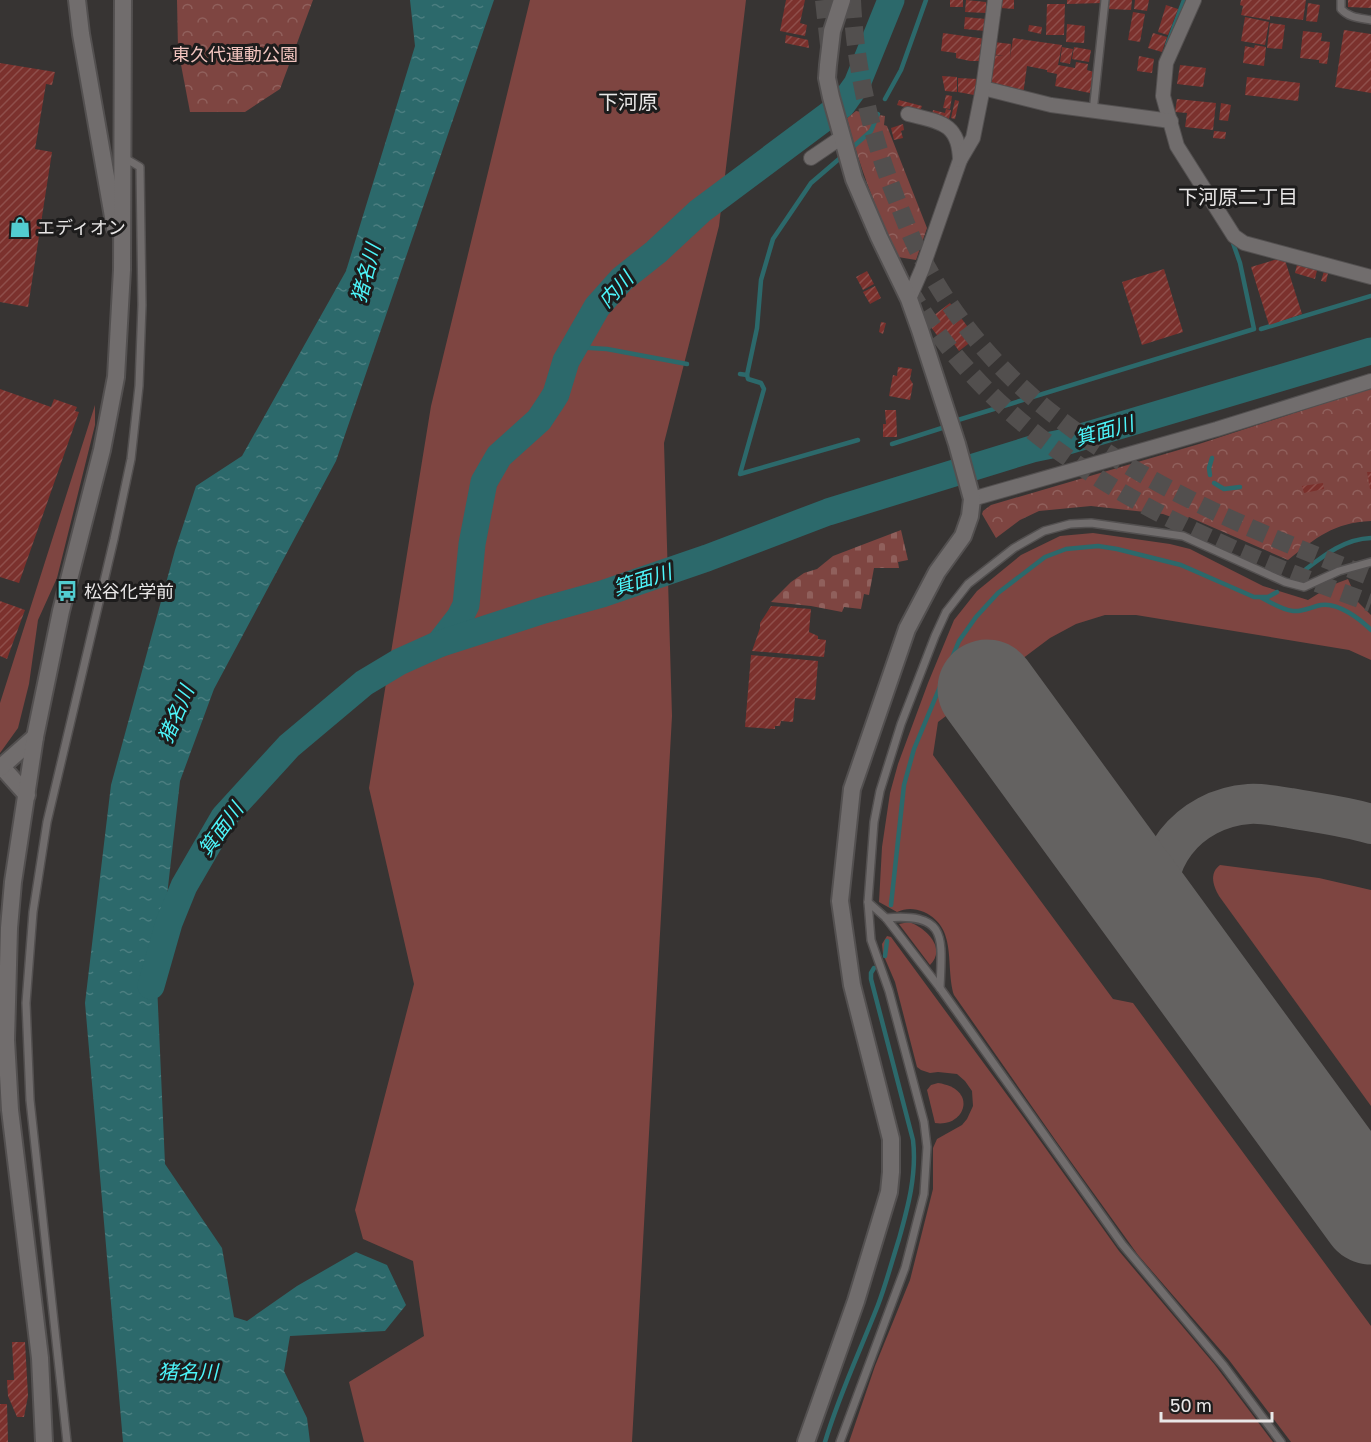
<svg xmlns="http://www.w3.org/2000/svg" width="1371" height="1442" viewBox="0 0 1371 1442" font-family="'Golos Text','Noto Sans JP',sans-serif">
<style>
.green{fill:#7e4541}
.cemetery{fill:url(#cemetery-stones)}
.park{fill:url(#park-crowns)}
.water{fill:url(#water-ripples)}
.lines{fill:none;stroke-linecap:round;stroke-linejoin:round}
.stream{stroke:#2c696b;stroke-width:4.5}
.river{stroke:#2c696b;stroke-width:27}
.taxiway{stroke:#646261;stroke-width:40}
.runway{stroke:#646261;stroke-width:99}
.building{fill:url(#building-hatch)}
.motorway-tunnel{stroke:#524f4e;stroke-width:18;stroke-dasharray:18 9;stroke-linecap:butt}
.service-casing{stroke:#535050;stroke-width:10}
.minor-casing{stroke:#535050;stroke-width:16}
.tertiary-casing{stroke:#535050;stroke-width:20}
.service{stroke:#716d6d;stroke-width:7}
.minor{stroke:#716d6d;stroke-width:14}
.tertiary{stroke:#716d6d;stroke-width:16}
.labels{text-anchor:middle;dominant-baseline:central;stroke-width:6;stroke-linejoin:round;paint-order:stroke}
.park-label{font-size:18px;fill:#f1c3be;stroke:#1d1c1c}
.poi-label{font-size:18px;fill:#e9e7e7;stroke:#1d1c1c;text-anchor:start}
.neighbourhood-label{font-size:20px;fill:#e9e7e7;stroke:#1d1c1c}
.water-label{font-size:20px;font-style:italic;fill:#4df5fa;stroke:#1d1c1c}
</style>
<defs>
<pattern id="cemetery-stones" width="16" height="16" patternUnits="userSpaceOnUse" patternTransform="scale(1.5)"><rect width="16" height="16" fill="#7e4541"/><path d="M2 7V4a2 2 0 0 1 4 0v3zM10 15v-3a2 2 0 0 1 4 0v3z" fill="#90605c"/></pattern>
<pattern id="park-crowns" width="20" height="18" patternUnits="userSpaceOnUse" patternTransform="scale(1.5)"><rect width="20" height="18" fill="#7e4541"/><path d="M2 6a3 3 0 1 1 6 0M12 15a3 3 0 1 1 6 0" fill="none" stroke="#90605c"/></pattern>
<pattern id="water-ripples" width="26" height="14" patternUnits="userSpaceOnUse" patternTransform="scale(1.5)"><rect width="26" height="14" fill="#2c696b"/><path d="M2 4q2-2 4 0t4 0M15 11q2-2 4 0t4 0" fill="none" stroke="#4b7e80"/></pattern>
<pattern id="building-hatch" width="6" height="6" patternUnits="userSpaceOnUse" patternTransform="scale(1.5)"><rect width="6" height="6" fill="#7b312d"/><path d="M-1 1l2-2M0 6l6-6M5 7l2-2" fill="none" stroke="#8e4f4b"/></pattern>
</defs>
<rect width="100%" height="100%" fill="#373433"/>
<g class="green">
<path d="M530,0H746L719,226L664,443L672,716L632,1442H364L349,1382L424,1336L413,1261L363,1239L355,1210L414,984L369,788L431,406Z"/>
<path d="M95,405V425L57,578L38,620L29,684L18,728L0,753V703Z"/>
<path d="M1093,533L1170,544L1190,549L1263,586L1308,600L1332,585L1348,579L1358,602L1371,615V660L1349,650L1136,615H1105L1076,624L1050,638L938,722L933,755L1113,999L1133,1003L1371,1326V1442H1291L1229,1360L1138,1255L1056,1141L954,995C945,965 958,928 924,912C914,908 906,908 897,912L879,902L882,847L890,793L898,764L928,683L954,620L977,591L1021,555L1060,536Z"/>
<path d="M1220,865L1319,878L1371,890V1106L1219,896C1213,886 1209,873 1220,865Z"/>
<path d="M909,922C926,928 947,948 930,965L899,924Z"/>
<path d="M887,936L891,937L1024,1118L1119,1251L1215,1365L1273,1442H849L875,1366L910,1280L933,1189V1148L937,1139L962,1125L967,1119L973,1106L972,1091L965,1081L957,1074L938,1072L930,1073L921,1070L917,1067L895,982L883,954L882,944Z"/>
<path d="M938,1083C979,1089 965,1128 935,1123L927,1090L931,1085Z"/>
</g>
<path class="cemetery" d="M901,530L908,560L898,562L899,568H874L869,595L864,594L861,609L844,607L842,612L811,606L771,602L791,582L804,573L817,569L833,556Z"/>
<g class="park">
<path d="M177,0H313L280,89L245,112H190L178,49Z"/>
<path d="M856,111L885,116L884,125L887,126L927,228L916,260L898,257C877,211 859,167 847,118Z"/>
<path d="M1371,388V521C1333,523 1317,537 1288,560L1189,517L1185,522L1163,514L1091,506L1039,511L1020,520L996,538L982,514L983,511L991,505L1199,444Z"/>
</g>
<path class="water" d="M410,0H494L336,461L214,689L180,781L157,984L165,1164L222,1248L234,1317L247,1321L297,1286L356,1252L387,1265L406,1305L385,1331L290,1336L284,1371L307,1418L310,1442H123L85,1003L111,785L175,550L196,486L242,456L346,271L415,46Z"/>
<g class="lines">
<g class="stream">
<path d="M1167,45L1184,0"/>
<path d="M885,99L901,70L926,0"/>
<path d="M854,146L871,131L878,114"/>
<path d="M1261,329L1371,296"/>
<path d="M574,347L607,349L687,364"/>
<path d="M740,374L747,375L757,328L761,280L773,239L811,183L839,159"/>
<path d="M747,375L748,379L761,383L764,389L740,474L858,440"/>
<path d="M958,420L1254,329L1240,263L1233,243"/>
<path d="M892,444L942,428"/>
<path d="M1210,475L1209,468L1212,458"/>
<path d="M1214,483L1224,489L1240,487"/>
<path d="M1301,573C1322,557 1343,539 1371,538"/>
<path d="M1262,598C1272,603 1282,610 1293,611C1303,612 1311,607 1321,605C1338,602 1360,619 1371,630"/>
<path d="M891,905L904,785L914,749L959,641L976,617L998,593L1045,557L1066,549L1098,546L1117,549L1181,565L1254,597H1268L1277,592"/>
<path d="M885,956L887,941"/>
<path d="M825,1442C839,1395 860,1351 878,1305C886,1284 892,1261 899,1239C908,1207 917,1174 913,1140L871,979V973L874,968"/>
</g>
<g class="river">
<path d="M439,644L460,617L466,605L472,544L484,482L499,456L539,420L551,402L556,394L566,361L597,307L622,279L656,252L700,211L842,105L857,84L891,0"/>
<path d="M151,986L169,923L184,886L224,817L289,746L364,683L399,662L439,644L544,610L602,594L707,558L828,512L1032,449L1061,443L1371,351"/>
</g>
<path class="taxiway" d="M1176,948C1172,940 1167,932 1163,923C1142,863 1189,808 1249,804C1262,803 1276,806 1290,808C1317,813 1345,816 1371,824"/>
<path class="runway" d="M987,689L1371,1215"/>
</g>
<g class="building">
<path d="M786,0H805L800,23L807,25L805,36L780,31Z"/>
<rect x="950" y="0" width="13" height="7"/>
<path d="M966,0L986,2V13L965,12Z"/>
<path d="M1001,0H1014V9L1001,8Z"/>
<path d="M1067,0H1102V3L1067,4Z"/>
<path d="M1109,0H1132L1131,10L1109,9Z"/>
<path d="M1135,0H1149L1147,11L1134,9Z"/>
<path d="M1241,0H1306L1303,20L1270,16V20L1241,15L1243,6L1240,5Z"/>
<path d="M1348,0H1371V8L1348,7Z"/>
<path d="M1308,3L1320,5L1317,22L1306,21Z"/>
<path d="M1047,4H1065L1064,35H1046Z"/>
<path d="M1166,5L1178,9L1168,35L1158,32Z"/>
<path d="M1133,12L1145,14L1140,42L1128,40Z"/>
<path d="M965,17L986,19L985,31L964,29Z"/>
<path d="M1245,17L1269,22L1265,45L1241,41Z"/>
<path d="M1270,23L1285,25L1282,49L1267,48Z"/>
<path d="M1067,24L1085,26L1084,43L1066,42Z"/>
<path d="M1029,25L1042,27L1041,34L1028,31Z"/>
<path d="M1344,30L1371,34V93L1335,87Z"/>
<path d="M1303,31L1322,33L1321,41L1330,42L1327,64L1319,63V60L1300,58Z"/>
<path d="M943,33L986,39L983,61H970L956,58V53L941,51Z"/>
<path d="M1153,33L1167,37L1162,52L1148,48Z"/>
<path d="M786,35L808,40L809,48L785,43Z"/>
<path d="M1013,38L1062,45L1058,65L1075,68L1076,62L1088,64L1087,70L1094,72L1090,93L1055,86L1057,74L1047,72V70L1027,66L1023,95L987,86L992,55L1004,56L992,54L994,42L1011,44L1010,58Z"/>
<path d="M1255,45L1266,47L1264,66L1243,63L1245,46L1254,48Z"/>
<path d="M1062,47L1073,49L1070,64L1060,62Z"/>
<path d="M1074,47L1091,50L1089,62L1072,59Z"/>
<path d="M1139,56L1154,59L1152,73L1137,71Z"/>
<path d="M0,63L55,72L52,85L46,84L35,149L52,152L28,307L0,302Z"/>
<path d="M1180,65L1206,68L1203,87L1177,84Z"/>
<path d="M942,76L957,77V92L945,91Z"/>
<path d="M1247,77L1300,83L1298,101L1245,95Z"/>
<path d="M958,78L978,79L977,93L974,95L958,92Z"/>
<path d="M946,95L952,96L950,109L943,108Z"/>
<path d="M1177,99L1216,103L1213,130L1185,127L1187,113L1175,112Z"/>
<path d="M899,100L922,106L920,111L897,105Z"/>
<path d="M955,100L959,101L955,119L951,118Z"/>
<path d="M1221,103L1231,105L1228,121L1219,120Z"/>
<path d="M946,109L951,110L949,119L932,115L933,110L945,113Z"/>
<path d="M903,124L904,130L901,131L903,138L894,140L891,128Z"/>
<path d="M1214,131L1226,132L1225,139L1213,138Z"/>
<path d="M1284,257L1302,314L1269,325L1251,267Z"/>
<path d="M1298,261L1318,266L1315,279L1295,273Z"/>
<path d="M1325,268L1329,269L1326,282L1321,281Z"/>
<path d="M1164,269L1183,332L1142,345L1122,282Z"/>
<path d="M867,271L874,284L863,290L856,277Z"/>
<path d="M875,286L881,298L870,304L863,292Z"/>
<path d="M950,303L976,338L959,351L946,333L939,338L928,323L935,318L933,316Z"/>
<path d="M881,322L886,323L883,334L879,332Z"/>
<path d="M898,367L912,369L910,379L913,384L910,400L889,396L893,375L897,376Z"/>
<path d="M0,389L51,407L54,399L77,407L75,411L79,412L19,583L0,577Z"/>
<path d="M885,410H896L897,437H883V424H886Z"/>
<path d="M1367,472H1371V489H1370Z"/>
<path d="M1323,483L1324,489L1304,493L1302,486Z"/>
<path d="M0,601L25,610L7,659L0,656Z"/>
<path d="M771,606L811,609L809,632L818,636V639L826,640L824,657L752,651L760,628V623Z"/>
<path d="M751,655L818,661L815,700L795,698L793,722L781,721L780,726H775V729L745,727Z"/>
<path d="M12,1342H25L28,1396L24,1417H17L8,1396L7,1380H14Z"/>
<path d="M0,1404H7L8,1442H0Z"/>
</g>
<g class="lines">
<g class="motorway-tunnel">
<path d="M824,0L829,45"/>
<path d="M852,0C855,67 871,136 896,198C904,218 911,238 921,256C1012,433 1196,509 1371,577"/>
<path d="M909,289C1006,458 1196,540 1371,603"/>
</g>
<defs>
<g id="service">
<path d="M1341,0V9C1349,18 1360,18 1371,20"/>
<path d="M1093,112L1105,0"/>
<path d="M868,902L886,918L940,988L1122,1244L1224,1366L1281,1442"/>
<path d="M886,918C948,913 942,937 940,988"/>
<path d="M67,1442L30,1100L26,1003L33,912L47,822L114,539L131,459L139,386L142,305L140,167L123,157"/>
<path d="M840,1442L905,1268L924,1194L927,1147L924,1122L889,991L871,940L868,902L874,822L880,791L901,724L935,636L946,612L968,584L1014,548L1044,531L1070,524L1091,523L1183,536L1285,582L1304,587L1339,571L1371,562"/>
</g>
<g id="minor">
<path d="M1194,0L1166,63L1163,96L1177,146L1234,236L1244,243L1371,277"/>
<path d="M983,88L1051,105L1171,121"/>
<path d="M908,114C939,122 959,122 960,160L922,269L909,299"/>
<path d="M811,158L842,137"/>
<path d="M960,160L973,138L983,88L995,0"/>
<path d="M972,499L1217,429L1371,381"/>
</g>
<g id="tertiary">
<path d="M77,0L81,34L115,228"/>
<path d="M2,767L27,795"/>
<path d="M0,768L35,737"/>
<path d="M44,1442L40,1358L10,1110L6,1040L9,928L13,882L35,737L61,611L102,450L116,377L122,270L123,0"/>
<path d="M806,1442L856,1301L889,1192L891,1172V1139L852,985L840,901L852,789L907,629L937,572L963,536L970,516L972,499L957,444L920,330L909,299L879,237L854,179L831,97L827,78L828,65L832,31L842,0"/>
</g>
</defs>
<use href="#service" class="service-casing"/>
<use href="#minor" class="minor-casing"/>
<use href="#tertiary" class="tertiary-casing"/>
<use href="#service" class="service"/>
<use href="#minor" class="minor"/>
<use href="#tertiary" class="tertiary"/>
</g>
<defs>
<symbol id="shop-bare" viewBox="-9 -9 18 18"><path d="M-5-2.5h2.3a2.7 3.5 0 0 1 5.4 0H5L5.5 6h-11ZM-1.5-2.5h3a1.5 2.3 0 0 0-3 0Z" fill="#52ccd0" stroke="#1d1c1c" stroke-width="2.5" paint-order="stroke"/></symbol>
<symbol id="bus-bare" viewBox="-9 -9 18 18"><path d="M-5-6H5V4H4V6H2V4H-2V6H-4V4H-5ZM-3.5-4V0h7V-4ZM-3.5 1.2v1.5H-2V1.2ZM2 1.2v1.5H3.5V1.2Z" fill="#52ccd0" stroke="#1d1c1c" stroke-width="2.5" paint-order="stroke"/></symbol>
</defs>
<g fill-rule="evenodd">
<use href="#shop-bare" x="5" y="212" width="30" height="30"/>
<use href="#bus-bare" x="52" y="576" width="30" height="30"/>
</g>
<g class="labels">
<g class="park-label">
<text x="235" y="54">東久代運動公園</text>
</g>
<g class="poi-label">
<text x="37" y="227">エディオン</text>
<text x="84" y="591">松谷化学前</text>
</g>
<g class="neighbourhood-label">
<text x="628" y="101">下河原</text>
<text x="1238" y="196">下河原二丁目</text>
</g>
<g class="water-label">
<text transform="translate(365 273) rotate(-75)">猪名川</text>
<text transform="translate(615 289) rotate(-47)">内川</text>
<text transform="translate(1104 430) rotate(-16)">箕面川</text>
<text transform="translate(642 579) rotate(-17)">箕面川</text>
<text transform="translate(175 714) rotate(-67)">猪名川</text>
<text transform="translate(220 829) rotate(-54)">箕面川</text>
<text x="188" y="1371">猪名川</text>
</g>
</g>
<path d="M1161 1412v9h111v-9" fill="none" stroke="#e9e7e7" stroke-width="3"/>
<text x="1170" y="1412" font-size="18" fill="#e9e7e7" stroke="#1d1c1c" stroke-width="4.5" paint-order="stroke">50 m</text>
</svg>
